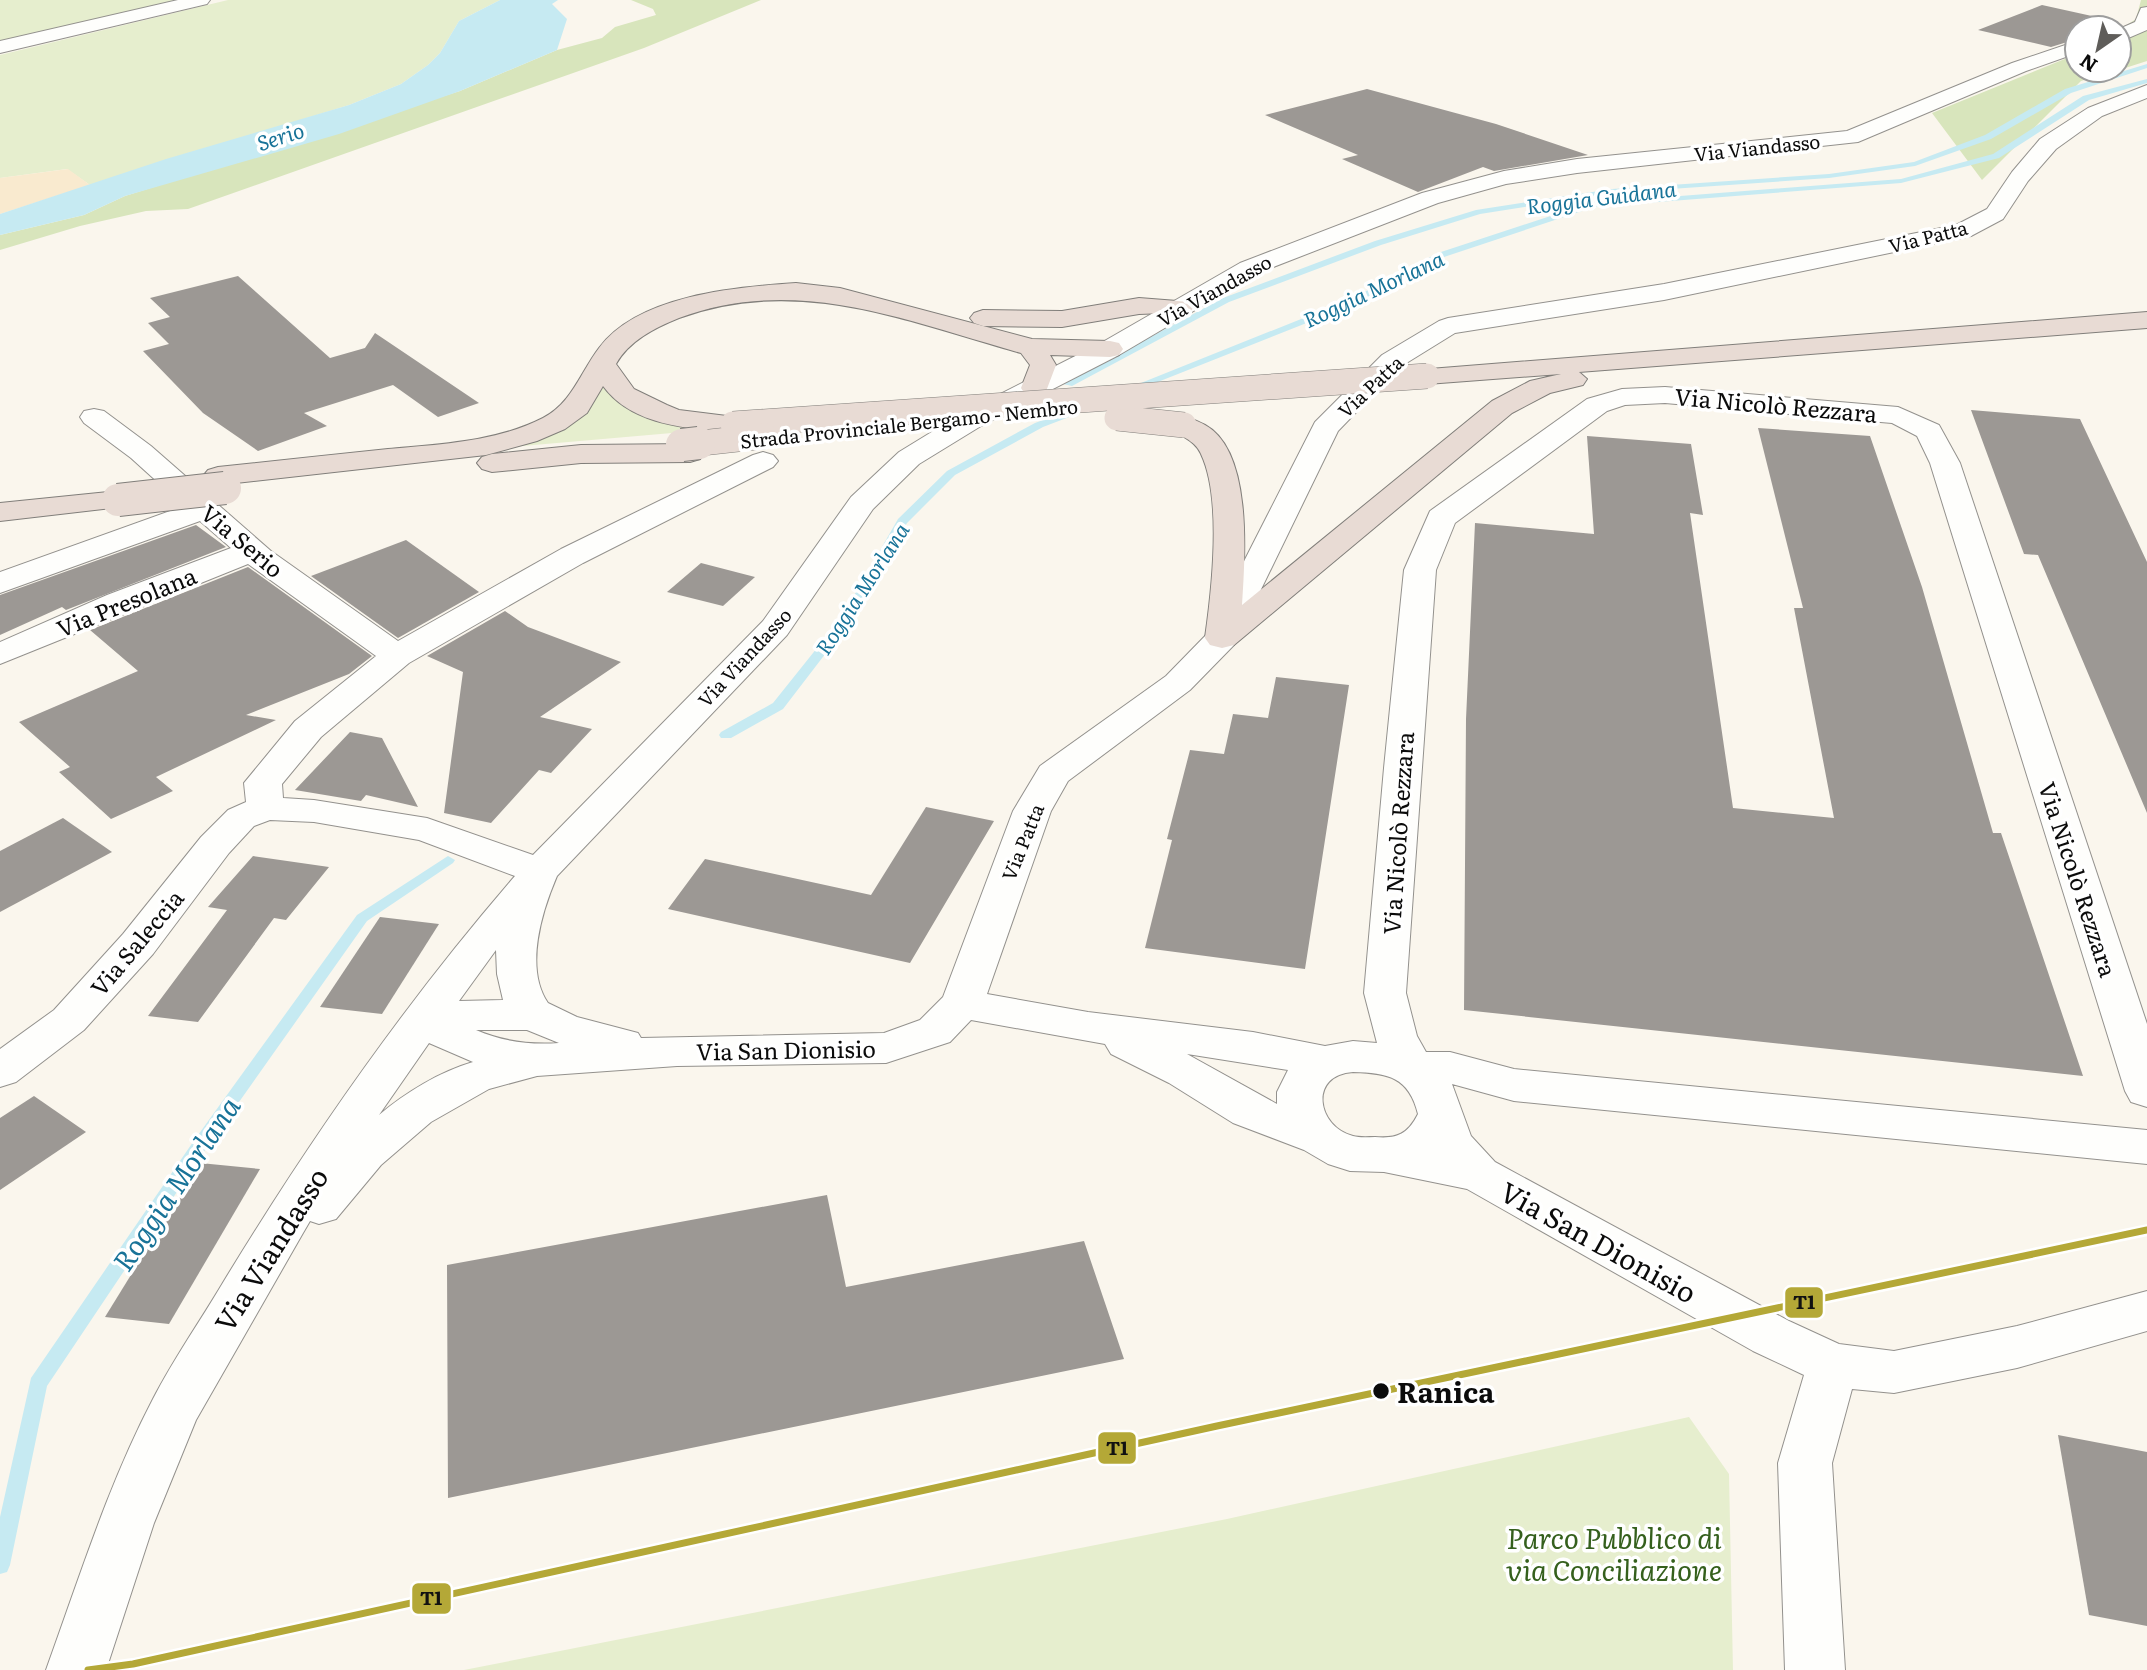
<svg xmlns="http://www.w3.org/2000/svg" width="2147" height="1670" viewBox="0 0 2147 1670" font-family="Literata,serif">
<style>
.green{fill:#e6eece}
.forest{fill:#d8e5bc}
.sand{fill:#f9eacf}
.water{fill:#c6eaf2}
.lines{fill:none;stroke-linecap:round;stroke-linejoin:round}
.stream{fill:#c6eaf2;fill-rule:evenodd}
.building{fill:#9c9894}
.minor-casing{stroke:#93918d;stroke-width:2}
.highway-casing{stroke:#807e7a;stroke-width:2}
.minor{fill:#fefefc;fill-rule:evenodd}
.highway{fill:#e8dbd4;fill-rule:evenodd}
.highway-bridge-far1-casing{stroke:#807e7a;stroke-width:26;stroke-linecap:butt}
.highway-bridge-casing{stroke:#807e7a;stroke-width:34;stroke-linecap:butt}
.highway-bridge-far1{stroke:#e8dbd4;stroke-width:25}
.highway-bridge{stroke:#e8dbd4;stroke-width:32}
.tram-1-casing{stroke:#fff;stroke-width:12}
.tram-1{stroke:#b4a837;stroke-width:7}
.stop-dot{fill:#0b0b0b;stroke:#fff;stroke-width:2.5}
.labels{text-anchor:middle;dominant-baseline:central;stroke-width:7;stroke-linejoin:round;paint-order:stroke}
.far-street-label{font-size:19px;fill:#0b0b0b;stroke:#fff}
.far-water-label{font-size:21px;font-style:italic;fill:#187398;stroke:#fff}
.street-label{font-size:23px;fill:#0b0b0b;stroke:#fff}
.near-water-label{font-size:28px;font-style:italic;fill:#187398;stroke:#fff}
.near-street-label{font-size:28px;fill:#0b0b0b;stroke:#fff}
.near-stop-label{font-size:28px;font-weight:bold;fill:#0b0b0b;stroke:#fff;text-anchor:start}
.near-park-label{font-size:28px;font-style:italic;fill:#35601d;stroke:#fff}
.line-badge{stroke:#fff;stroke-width:2.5}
.pale-badge-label{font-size:19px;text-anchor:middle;font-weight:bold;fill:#111}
</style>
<rect width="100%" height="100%" fill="#faf6ed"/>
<g class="green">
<path d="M0,0H178L0,41Z"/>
<path d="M228,0H500L459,21L440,53L428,65L401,84L349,105L90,185L67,169L0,178V55Z"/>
<path d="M603,382C624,422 679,422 718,429L511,447L590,407L601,390Z"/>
<path d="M1689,1417L1729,1474L1733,1670H464L1227,1519Z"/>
</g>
<g class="forest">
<path d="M631,0H761L644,48L188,209L146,211L80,226L0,250V235L84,215L125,196L460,91L557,50L602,38L615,27L656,15L653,9Z"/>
<path d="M2141,0H2147V61L2119,70V30L2136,19Z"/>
<path d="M2077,54V70H2119L2081,81L1982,180L1932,113Z"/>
</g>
<path class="sand" d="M68,169L90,185L0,214V178Z"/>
<path class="water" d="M500,0H558L552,4L567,19L557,50L460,91L339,134L125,196L84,215L0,235V214L166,159L349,105L401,84L428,65L440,53L459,21Z"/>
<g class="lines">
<g class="stream">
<path d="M2147,64V68L2071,93L1991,139L1915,166L1829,178L1612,193L1480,214L1381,245L1229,302L1072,386L1063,384L1223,298L1375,241L1476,210L1612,189L1829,174L1914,162L1985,135L2065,89Z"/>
<path d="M2147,79V83L2089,100L1999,158L1901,183L1594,207L1444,257L1357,303L1135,391L1126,389L1351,299L1438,253L1590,203L1901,179L1993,154L2083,96Z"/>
<path d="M1086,404L1091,407L1090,409L1043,427L955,475L907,523L852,619L783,709L731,738H721L719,735L721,732L773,703L841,618L898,519L947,471L1035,423Z"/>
<path d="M448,856L455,860L453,863L367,921L205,1150L47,1386L10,1565L7,1572L0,1574V1517L31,1378L193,1142L357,915Z"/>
</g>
</g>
<g class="building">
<path d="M2042,5L2119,22L2104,28H2077V39L2051,47L1978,30Z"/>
<path d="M1367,89L1496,124L1588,155L1494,171L1483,167L1418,192L1342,159L1358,155L1265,115Z"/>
<path d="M238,276L330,358L365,348L375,333L479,403L438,417L393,385L304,413L327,426L258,451L203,413L143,351L169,344L148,323L170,317L150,298Z"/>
<path d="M1971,410L2080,419L2147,562V813L2038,555L2024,554Z"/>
<path d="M1758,428L1870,436L1922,587L1993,833H2001L2083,1076L1464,1010L1466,719L1475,523L1594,534L1587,436L1691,444L1703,515L1690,513L1733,808L1834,818L1794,608H1803Z"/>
<path d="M196,525L226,547L66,610L62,607L0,635V595Z"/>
<path d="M406,540L479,592L398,638L311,576Z"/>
<path d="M701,563L755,577L723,606L667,592Z"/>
<path d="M248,567L372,656L349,674L246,715L276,720L156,777L173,791L111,819L59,772L70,767L19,722L138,671L90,630Z"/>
<path d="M505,611L528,627L621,662L540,717L592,729L551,773L539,770L491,823L444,813L463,672L427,656Z"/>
<path d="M1276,677L1349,685L1305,969L1145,948L1172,840L1167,839L1190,750L1224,754L1233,714L1268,718Z"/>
<path d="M350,732L382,738L418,807L366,795L361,801L295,790Z"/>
<path d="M926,807L994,821L910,963L668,909L705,859L871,895Z"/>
<path d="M63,818L112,852L0,912V851Z"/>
<path d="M253,856L329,867L286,920L274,918L198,1022L148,1016L227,910L208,907Z"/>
<path d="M380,917L439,924L382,1014L320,1007Z"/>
<path d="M34,1096L86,1132L0,1190V1118Z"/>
<path d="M200,1163L260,1169L169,1324L105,1317Z"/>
<path d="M827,1195L846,1287L1084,1241L1124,1359L448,1498L447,1265Z"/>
<path d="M2058,1435L2147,1452V1626L2089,1615Z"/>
</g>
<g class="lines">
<defs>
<g id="minor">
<path d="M178,0H210L207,4L0,53V41Z"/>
<path d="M2147,7V30L2119,42V29L2135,22L2141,8Z"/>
<path d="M2077,41V53L2026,71L1858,142L1577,173L1506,184L1438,203L1258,273L1119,355L981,426L919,464L873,509L787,635L557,876C542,911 524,968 548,1003L577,1017L638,1033L641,1038L884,1033L920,1020L943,997L1013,811L1040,766L1166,676L1207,634L1315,422L1382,355L1439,321L1448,318L1664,284L1956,225L1987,209L2012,172L2040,139L2088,108L2147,85V98L2102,116L2056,149L2028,181L2003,219L1971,236L1664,300L1455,333L1400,367L1338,431L1234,645L1190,690L1068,781L1051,811L987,994L1088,1012L1253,1032L1325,1046L1353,1041L1377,1043L1364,993L1384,768L1404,570L1430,511L1587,399L1622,389L1665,387L1898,407L1939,425L1960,463L2147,1024V1107L2131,1102L2125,1091L1930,463L1917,436L1892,423L1665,403L1625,405L1607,411L1455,523L1436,570L1406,993L1417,1036L1426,1052H1450L1514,1069L2147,1130V1164L1514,1101L1452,1084L1471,1136L1495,1162L1789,1321L1839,1344L1894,1351L2017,1326L2147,1291V1331L2017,1368L1894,1393L1852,1389L1832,1463L1845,1670H1785L1778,1463L1804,1375L1753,1351L1467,1189L1384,1172L1350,1171L1328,1164L1304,1150L1233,1123L1169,1083L1111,1054L1105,1044L971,1020L950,1042L886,1063L677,1066L537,1076L489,1089L431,1122L381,1165L336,1219L319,1224L310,1221L303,1233L196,1420L154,1523L106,1670H46C79,1579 108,1485 153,1399C174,1358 201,1320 224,1281C311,1138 406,1002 515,876L419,840L314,822L270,820L254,826L229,853L153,954L84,1030L16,1082L0,1087V1049L54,1010L123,934L201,837L228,810L246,802L244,783L295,721L376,656L248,564L0,664V642L107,595L231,548L200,521L0,593V572L184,506L131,458L84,423L80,417L84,411L94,409L104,411L151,446L271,551L398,641L561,549L753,455L763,452L773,455L778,461L773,467L583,563L409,663L321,737L282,784L283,798L314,800L427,818L533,855L763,621L851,497L899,452L961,414L1101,343L1240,263L1422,193L1504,171L1577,159L1847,131L2012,63ZM496,950L497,974L503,1000L459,1001ZM476,1030H527L559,1043C530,1045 504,1042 476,1030ZM429,1043L473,1062C439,1072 405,1093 379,1115ZM1187,1054L1288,1070L1277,1092V1104ZM1353,1072C1388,1073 1409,1077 1418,1114C1408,1134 1397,1139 1375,1137C1368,1137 1360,1138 1353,1136C1317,1127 1308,1075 1353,1072Z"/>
</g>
<g id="highway">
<path d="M796,283L840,288L1032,339L1110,341L1119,343L1123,349L1119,355L1110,357L1050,355L1056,365L1045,394L1035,396L1025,394L1021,388L1030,365L1021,353C906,321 797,274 679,318C654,328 629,341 616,364L634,389L667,405L679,410L743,418L747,424L743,430L733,433C688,428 632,426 603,386L587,413L565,429L537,441L486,455L218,485L208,482L203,476L208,470L218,467C275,461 331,455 388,449C440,444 496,442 543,418C572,403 580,373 599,348C638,295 736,287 796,283Z"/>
<path d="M1139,298L1190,302L1194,307L1190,312L1139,314L1062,327L983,326L974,323L970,318L974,313L983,310L1062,311Z"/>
<path d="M2147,312V328L1579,372L1587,379L1583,385L1550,393L1512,413L1234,645L1222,648L1210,645L1205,638C1212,589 1222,498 1201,454C1195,439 1178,437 1170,425L1174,419C1186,416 1194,419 1205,425C1253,451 1245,558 1242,605L1492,401L1530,381L1561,374L1427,384L1417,382L1413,376L1417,370Z"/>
<path d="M690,444L700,447L705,453L700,459L690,462L581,463L492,472L482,469L477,463L482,457L492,454L581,445Z"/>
<path d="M118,491L129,494L133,500L129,506L0,521V503Z"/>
</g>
</defs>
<use href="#minor" class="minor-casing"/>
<use href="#highway" class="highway-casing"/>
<use href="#minor" class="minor"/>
<use href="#highway" class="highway"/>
<defs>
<g id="highway-bridge-far1">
<path d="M1117,418L1184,425"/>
<path d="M733,424L1427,376"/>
<path d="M683,445L765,436"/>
</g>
<g id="highway-bridge">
<path d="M682,445L699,443"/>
<path d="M118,500L225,488"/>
</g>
</defs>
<use href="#highway-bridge-far1" class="highway-bridge-far1-casing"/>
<use href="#highway-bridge" class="highway-bridge-casing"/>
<use href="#highway-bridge-far1" class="highway-bridge-far1"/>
<use href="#highway-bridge" class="highway-bridge"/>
<defs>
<path id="tram-1" d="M88,1670L133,1664L1217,1426L2147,1230"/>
</defs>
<use href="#tram-1" class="tram-1-casing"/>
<use href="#tram-1" class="tram-1"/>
</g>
<circle class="stop-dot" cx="1381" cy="1391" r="9"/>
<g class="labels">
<g class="far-street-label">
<text transform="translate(1757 147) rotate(-6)">Via Viandasso</text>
<text transform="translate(1928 236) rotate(-14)">Via Patta</text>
<text transform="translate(1214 290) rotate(-29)">Via Viandasso</text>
<text transform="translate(1370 386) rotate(-43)">Via Patta</text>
<text transform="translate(909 423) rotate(-6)">Strada Provinciale Bergamo - Nembro</text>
<text transform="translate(744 657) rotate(-47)">Via Viandasso</text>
<text transform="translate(1022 842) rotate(-68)">Via Patta</text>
</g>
<g class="far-water-label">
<text transform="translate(280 135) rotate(-18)">Serio</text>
<text transform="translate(1601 196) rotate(-7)">Roggia Guidana</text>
<text transform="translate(1373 288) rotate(-25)">Roggia Morlana</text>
<text transform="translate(861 588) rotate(-57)">Roggia Morlana</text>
</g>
<g class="street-label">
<text transform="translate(1776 404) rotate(5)">Via Nicolò Rezzara</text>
<text transform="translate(243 540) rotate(40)">Via Serio</text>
<text transform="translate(126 601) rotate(-22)">Via Presolana</text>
<text transform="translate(1397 833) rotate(-86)">Via Nicolò Rezzara</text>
<text transform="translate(2079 879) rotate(72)">Via Nicolò Rezzara</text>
<text transform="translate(136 942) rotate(-50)">Via Saleccia</text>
<text transform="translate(786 1049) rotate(-1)">Via San Dionisio</text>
</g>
<g class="near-water-label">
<text transform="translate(175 1183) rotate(-56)">Roggia Morlana</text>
</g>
<g class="near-street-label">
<text transform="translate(1599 1241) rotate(29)">Via San Dionisio</text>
<text transform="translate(270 1249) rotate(-58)">Via Viandasso</text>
</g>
<g class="near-stop-label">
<text x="1397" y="1391">Ranica</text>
</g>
<g class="near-park-label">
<text x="1614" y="1537">Parco Pubblico di<tspan x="1614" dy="32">via Conciliazione</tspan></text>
</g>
</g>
<g class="line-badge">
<rect x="1784" y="1286" width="40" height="33" rx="7" fill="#b4a837"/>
<rect x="1097" y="1431" width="40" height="34" rx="7" fill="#b4a837"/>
<rect x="411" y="1582" width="41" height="33" rx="7" fill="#b4a837"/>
</g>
<g class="pale-badge-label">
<text x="1804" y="1309">T1</text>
<text x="1117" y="1455">T1</text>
<text x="431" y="1605">T1</text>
</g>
<g transform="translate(2098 49) rotate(214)"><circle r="33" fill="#ffffff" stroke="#9d9d9d" stroke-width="2"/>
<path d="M0-5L12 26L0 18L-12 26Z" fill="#5f5d5a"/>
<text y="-10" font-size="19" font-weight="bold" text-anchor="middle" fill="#0b0b0b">N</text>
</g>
</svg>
